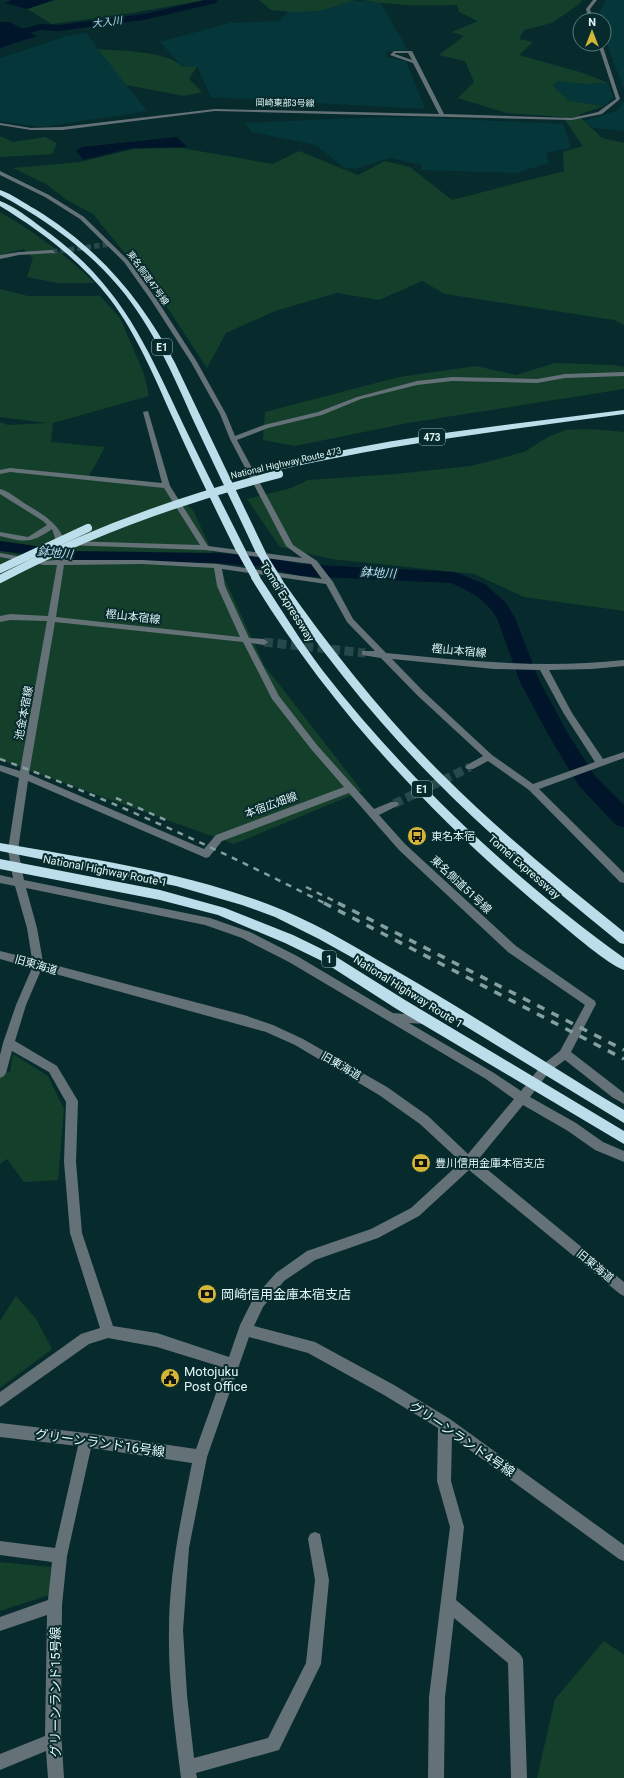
<svg xmlns="http://www.w3.org/2000/svg" width="624" height="1778" viewBox="0 0 624 1778" font-family="Roboto,'Noto Sans JP',sans-serif">
<style>
.built{fill:#053639}
.green{fill:#143f2b}
.water{fill:#00152a}
.lines{fill:none;stroke-linecap:round;stroke-linejoin:round}
.stream{stroke:#00152a;stroke-width:2}
.river{fill:#00152a;fill-rule:evenodd}
.minor-tunnel-far1{stroke:#28494b;stroke-width:5.5;stroke-dasharray:5.5 3;stroke-linecap:butt}
.minor-tunnel{stroke:#28494b;stroke-width:9;stroke-dasharray:9 4.5;stroke-linecap:butt}
.minor{fill:#647277;fill-rule:evenodd}
.highway{fill:#bcdeea;fill-rule:evenodd}
.rail-far1{stroke:#859fa0;stroke-width:2.5;stroke-dasharray:6 6;stroke-linecap:butt}
.rail{stroke:#859fa0;stroke-width:3.5;stroke-dasharray:8 8;stroke-linecap:butt}
.highway-bridge{stroke:#bcdeea;stroke-width:8}
.labels{text-anchor:middle;dominant-baseline:central;stroke-width:4;stroke-linejoin:round;paint-order:stroke}
.far-street-label{font-size:9px;fill:#e2f5f6;stroke:#072b2d}
.far-water-label{font-size:10px;font-style:italic;fill:#bbd9f3;stroke:#072b2d}
.shield{fill:#072b2d;stroke:#a0b8ba;stroke-width:1}
.shield-label{font-size:10px;font-weight:bold;fill:#e2f5f6}
.street-label{font-size:11px;fill:#e2f5f6;stroke:#072b2d}
.poi-label{font-size:11px;fill:#e2f5f6;stroke:#072b2d;text-anchor:start}
.water-label{font-size:12px;font-style:italic;fill:#bbd9f3;stroke:#072b2d}
.near-poi-label{font-size:13px;fill:#e2f5f6;stroke:#072b2d;text-anchor:start}
.near-street-label{font-size:13px;fill:#e2f5f6;stroke:#072b2d}
</style>
<rect width="100%" height="100%" fill="#072b2d"/>
<g class="built">
<path d="M343,0L380,2L408,50L386,51V57L406,61L425,109L211,97L197,66L183,67L160,42L229,23L279,21L289,11Z"/>
<path d="M606,0H624V90L604,36V20H598L597,17Z"/>
<path d="M86,33L147,111L43,127L0,121V58L64,37Z"/>
<path d="M558,81L584,84L608,83L613,97L604,106L569,101L553,86Z"/>
<path d="M624,101V131L594,128L583,121L617,111Z"/>
<path d="M381,117L432,118L563,124L571,148L546,153L549,163L516,173L422,170L421,165L390,158L355,169L343,167L316,145L252,132L245,123Z"/>
</g>
<g class="green">
<path d="M54,0H205L132,13L52,24L27,9Z"/>
<path d="M259,0H355L320,11L295,12L271,10Z"/>
<path d="M363,0H582L578,5L552,23L524,30L519,39L533,42L519,55L583,73L608,83L584,84L558,81L553,86L569,101L604,106L578,115L602,138L624,143V325L614,320L445,294L422,281L379,300L337,293L275,311L226,333L207,368L161,298L93,214L67,200L46,184L13,168L80,162L134,149L181,148L273,164L299,151L358,175L385,161L410,167L452,200L564,171L563,152L583,146L563,117L506,113L458,98L474,82L465,61L439,55L464,36L452,32L478,21L459,12L457,5C425,6 395,6 363,0Z"/>
<path d="M98,49C120,51 168,51 183,67L197,66L189,79L202,92L184,96L126,85Z"/>
<path d="M0,136L13,142L45,137L57,143L52,154L0,157Z"/>
<path d="M0,212C34,232 66,255 95,283H58L27,277L33,258L24,249L0,255Z"/>
<path d="M0,289L28,296H100L120,318L144,374L149,396L53,423L51,442L105,447L89,476L160,483L193,510L264,665L362,791L234,844L0,760V422L8,425L48,423L0,417Z"/>
<path d="M555,363L613,365L624,367V389L408,423L295,446L263,440L265,412L399,377L476,366L516,375Z"/>
<path d="M590,429L624,432V611L524,597L474,574L331,559L280,547L247,499L291,488L308,480L395,474L471,466L524,452L548,437L565,430Z"/>
<path d="M13,1054L48,1076L64,1109L58,1180L24,1182L7,1159L0,1164V1073L10,1072Z"/>
<path d="M16,1296L36,1319L52,1349L0,1388V1321Z"/>
<path d="M0,1562L51,1567L49,1595L0,1611Z"/>
<path d="M604,1641L624,1655V1778H537L555,1699Z"/>
</g>
<g class="water">
<path d="M12,0H54L27,9L5,3Z"/>
<path d="M0,22H9L37,36L0,48Z"/>
<path d="M177,137L187,147L132,148L83,160L76,150L82,147Z"/>
</g>
<g class="lines">
<path class="stream" d="M213,1L216,0"/>
<g class="river">
<path d="M205,0L218,1L216,3L144,20L58,31L41,30L0,40V34L41,24L58,25L144,14Z"/>
<path d="M0,541L74,551L214,553L259,556L300,564L454,572L485,584L506,603L515,618L540,682L567,732L595,776L624,805V827L616,825L579,786L548,734L520,682L497,618C485,599 471,592 451,583L300,576L259,566L214,563L74,561L0,551Z"/>
</g>
<path class="minor-tunnel-far1" d="M52,252L110,244"/>
<g class="minor-tunnel">
<path d="M264,642L365,653"/>
<path d="M394,804L470,767"/>
</g>
<g class="minor">
<path d="M593,0H597L590,9L593,20H589L586,9Z"/>
<path d="M598,44H602L620,99L602,114L572,120L215,111L62,130H31L0,125V123L31,128L62,127L215,109L439,114L413,63L390,55L394,51H412L444,114L572,118L598,112L616,99ZM408,53L412,60L395,54V53Z"/>
<path d="M0,171L49,195L84,217L128,260L157,300L197,362L226,414L235,436L264,425L318,412L357,397L417,381L452,377L537,379L565,374L624,372V376L565,378L537,383L452,381L417,385L361,399L322,415L268,428L237,440L293,545L317,561L333,582L353,619L386,653C466,661 544,669 624,660V666L592,669L549,670L572,713L603,759L624,752V758L539,789L624,873V883L620,882L529,790L488,761L473,769H467L465,767L467,765L483,756L417,695L381,658L362,655V651H375L347,622L326,584L222,569L225,586L249,638L264,639L268,642L264,645L251,643L279,696L317,745L374,809L391,802H397L399,804L397,806L379,815L405,844L516,946L595,1001L596,1004L571,1052L624,1093V1104L612,1097L565,1060L549,1072L530,1097L576,1123L603,1142L624,1151V1162L595,1150L568,1131L523,1105L477,1161L624,1282V1296L620,1294L469,1170L419,1216L378,1238L315,1260L284,1281L263,1307L254,1326L315,1342L394,1385L450,1419L624,1545V1561L619,1559L452,1437L451,1481L464,1527L456,1600L520,1654L523,1659L527,1778H511L508,1663L454,1618L445,1697L444,1778H428L429,1697L450,1527L437,1481L438,1428L384,1395L308,1353L249,1337L207,1457L189,1548L183,1630L187,1695L194,1758L268,1738L306,1663L315,1580L308,1539L310,1534L315,1532L320,1534L329,1580L321,1664L279,1750L196,1773L197,1778H181C175,1730 168,1680 169,1630C169,1574 181,1518 192,1463L91,1448L67,1556L62,1605L61,1732L64,1778H48L46,1751L0,1770V1754L45,1736L47,1615L0,1631V1617L48,1600L52,1562L0,1555V1541L55,1548L78,1446L0,1437V1423L86,1433L196,1449L225,1368L157,1347L108,1338L89,1344L0,1407V1392L81,1334L100,1328L70,1233L64,1162L66,1102L49,1072L12,1051L6,1073L4,1076L0,1078V1055L3,1043L16,1005L32,968L0,959V951L32,959L27,928L15,886L0,883V875L13,878L8,850L19,778L0,771V765L20,771L47,621L10,620L0,622V616L10,614L48,616L57,565H44L0,557V553L44,561L57,560L59,550L52,529C31,544 24,542 0,536V532L28,537L47,525L43,521L0,494V489C8,491 17,498 24,503C47,517 70,529 65,560H142L218,564L322,579L311,564L205,550L66,545L65,543L69,541L200,545L164,488L10,472L0,474V470L10,468L162,483L143,412L148,411L170,486L208,546L302,558L286,546L230,439L220,414L191,362L151,300L124,262L80,219L45,197L0,175ZM142,564L214,568L217,586L240,637L56,617L64,565ZM55,622L243,642L272,699L311,749L344,787L216,835L204,849L29,774ZM392,659L494,669L540,670L564,714L595,762L533,784L492,755L423,691ZM28,781L206,858L209,857L222,841L349,793L399,850L508,952L585,1005L560,1051L541,1066L521,1091L494,1073L409,1023L425,1024L429,1022L430,1019L429,1016L393,1013L297,956L250,932L210,918L24,880L18,850ZM26,888L205,925L242,938L289,962L486,1079L514,1099L468,1154L428,1116L387,1087L303,1039L273,1025L244,1015L43,962L37,928ZM41,970L266,1032L295,1045L379,1095L420,1124L461,1162L411,1208L371,1229L307,1251L276,1273L253,1299L240,1325L229,1357L157,1333L113,1326L82,1233L76,1162L78,1101L57,1066L15,1041L26,1005Z"/>
<path d="M52,250L55,252L54,253L19,255L0,259V255L19,252Z"/>
</g>
<g class="highway">
<path d="M0,190C12,194 24,203 35,209C97,247 142,299 175,363L266,553L264,555L261,556L256,553C236,510 215,467 195,424C174,377 153,327 119,287C86,248 45,219 0,195Z"/>
<path d="M0,201C14,206 29,218 41,227C120,283 144,341 184,426C204,468 225,509 246,551L244,553H238L236,551C215,508 194,466 175,423C156,381 138,336 110,299C81,261 41,231 0,206Z"/>
<path d="M624,410V414C507,430 390,444 274,471L270,468L271,466C387,437 506,425 624,410Z"/>
<path d="M256,575L259,576C281,608 300,641 323,671C407,779 513,878 624,958V970C607,964 572,933 556,920C438,823 330,709 251,578Z"/>
<path d="M279,579L282,580C331,649 383,716 444,776C500,832 562,882 624,932V944L620,943C556,891 493,839 436,781C376,721 322,653 274,582Z"/>
<path d="M0,843C96,860 194,873 285,911C325,928 362,951 400,973C476,1017 549,1065 624,1110V1123L362,963L319,939L275,917L242,905L176,886L0,851Z"/>
<path d="M0,859L160,890L225,908L293,935L330,953L405,1000L624,1131V1144L395,1008L322,961L285,943L218,915L160,900L0,869Z"/>
</g>
<g class="rail-far1">
<path d="M0,759C112,800 220,850 326,904"/>
<path d="M116,798L170,822"/>
<path d="M306,887L340,904"/>
</g>
<g class="rail">
<path d="M324,903L624,1059"/>
<path d="M338,903L624,1050"/>
</g>
<g class="highway-bridge">
<path d="M241,551L256,578"/>
<path d="M261,553L279,582"/>
<path d="M0,569L88,528"/>
<path d="M0,579C89,532 181,499 279,474"/>
</g>
</g>
<defs>
<symbol id="bus-disc" viewBox="-11 -11 22 22"><circle r="9.5" fill="#d3b635" stroke="#072b2d"/><path d="M-5-6H5V4H4V6H2V4H-2V6H-4V4H-5ZM-3.5-4V0h7V-4ZM-3.5 1.2v1.5H-2V1.2ZM2 1.2v1.5H3.5V1.2Z" fill="#111"/></symbol>
<symbol id="bank-disc" viewBox="-11 -11 22 22"><circle r="9.5" fill="#d3b635" stroke="#072b2d"/><path d="M-6-4H6V4H-6ZM0-2.3a2.3 2.3 0 1 0 0 4.6a2.3 2.3 0 1 0 0-4.6Z" fill="#111"/></symbol>
<symbol id="civic-disc" viewBox="-11 -11 22 22"><circle r="9.5" fill="#d3b635" stroke="#072b2d"/><path d="M-.6-6.5H3V-4.5H.6V-3L4-1V1h2V6H-6V1h2V-1L-.6-3ZM-1.2 2.5V6h2.4V2.5Z" fill="#111"/></symbol>
</defs>
<g fill-rule="evenodd">
<use href="#bus-disc" x="406" y="825" width="22" height="22"/>
<use href="#bank-disc" x="410" y="1152" width="22" height="22"/>
<use href="#bank-disc" x="196" y="1283" width="22" height="22"/>
<use href="#civic-disc" x="159" y="1367" width="22" height="22"/>
</g>
<g class="labels">
<g class="far-street-label">
<text transform="translate(285 103) rotate(1)">岡崎東部3号線</text>
<text transform="translate(148 278) rotate(54)">東名側道47号線</text>
<text transform="translate(286 463) rotate(-13)">National Highway Route 473</text>
</g>
<g class="far-water-label">
<text transform="translate(107 22) rotate(-7)">大入川</text>
</g>
<g class="shield">
<rect x="152" y="339" width="20" height="16" rx="3"/>
<rect x="419" y="429" width="26" height="16" rx="3"/>
<rect x="412" y="781" width="20" height="16" rx="3"/>
<rect x="322" y="951" width="14" height="16" rx="3"/>
</g>
<g class="shield-label">
<text x="162" y="347">E1</text>
<text x="432" y="437">473</text>
<text x="422" y="789">E1</text>
<text x="329" y="959">1</text>
</g>
<g class="street-label">
<text transform="translate(287 602) rotate(58)">Tomei Expressway</text>
<text transform="translate(133 617) rotate(6)">樫山本宿線</text>
<text transform="translate(459 651) rotate(5)">樫山本宿線</text>
<text transform="translate(24 713) rotate(-79)">池金本宿線</text>
<text transform="translate(271 805) rotate(-20)">本宿広畑線</text>
<text transform="translate(524 867) rotate(41)">Tomei Expressway</text>
<text transform="translate(105 871) rotate(11)">National Highway Route 1</text>
<text transform="translate(461 885) rotate(43)">東名側道51号線</text>
<text transform="translate(36 965) rotate(16)">旧東海道</text>
<text transform="translate(408 992) rotate(32)">National Highway Route 1</text>
<text transform="translate(341 1066) rotate(30)">旧東海道</text>
<text transform="translate(595 1266) rotate(39)">旧東海道</text>
</g>
<g class="poi-label">
<text x="431" y="836">東名本宿</text>
<text x="435" y="1163">豊川信用金庫本宿支店</text>
</g>
<g class="water-label">
<text transform="translate(55 553) rotate(6)">鉢地川</text>
<text transform="translate(378 573) rotate(3)">鉢地川</text>
</g>
<g class="near-poi-label">
<text x="221" y="1294">岡崎信用金庫本宿支店</text>
<text x="184" y="1371">Motojuku<tspan x="184" dy="15">Post Office</tspan></text>
</g>
<g class="near-street-label">
<text transform="translate(462 1439) rotate(34)">グリーンランド4号線</text>
<text transform="translate(100 1443) rotate(8)">グリーンランド16号線</text>
<text transform="translate(55 1692) rotate(-90)">グリーンランド15号線</text>
</g>
</g>
<g transform="translate(592 32)"><circle r="19" fill="#072b2d" stroke="#5f7c7d"/>
<path d="M0-3L7 15L0 10L-7 15Z" fill="#d3b635"/>
<text y="-6" font-size="11" font-weight="bold" text-anchor="middle" fill="#e2f5f6">N</text>
</g>
</svg>
